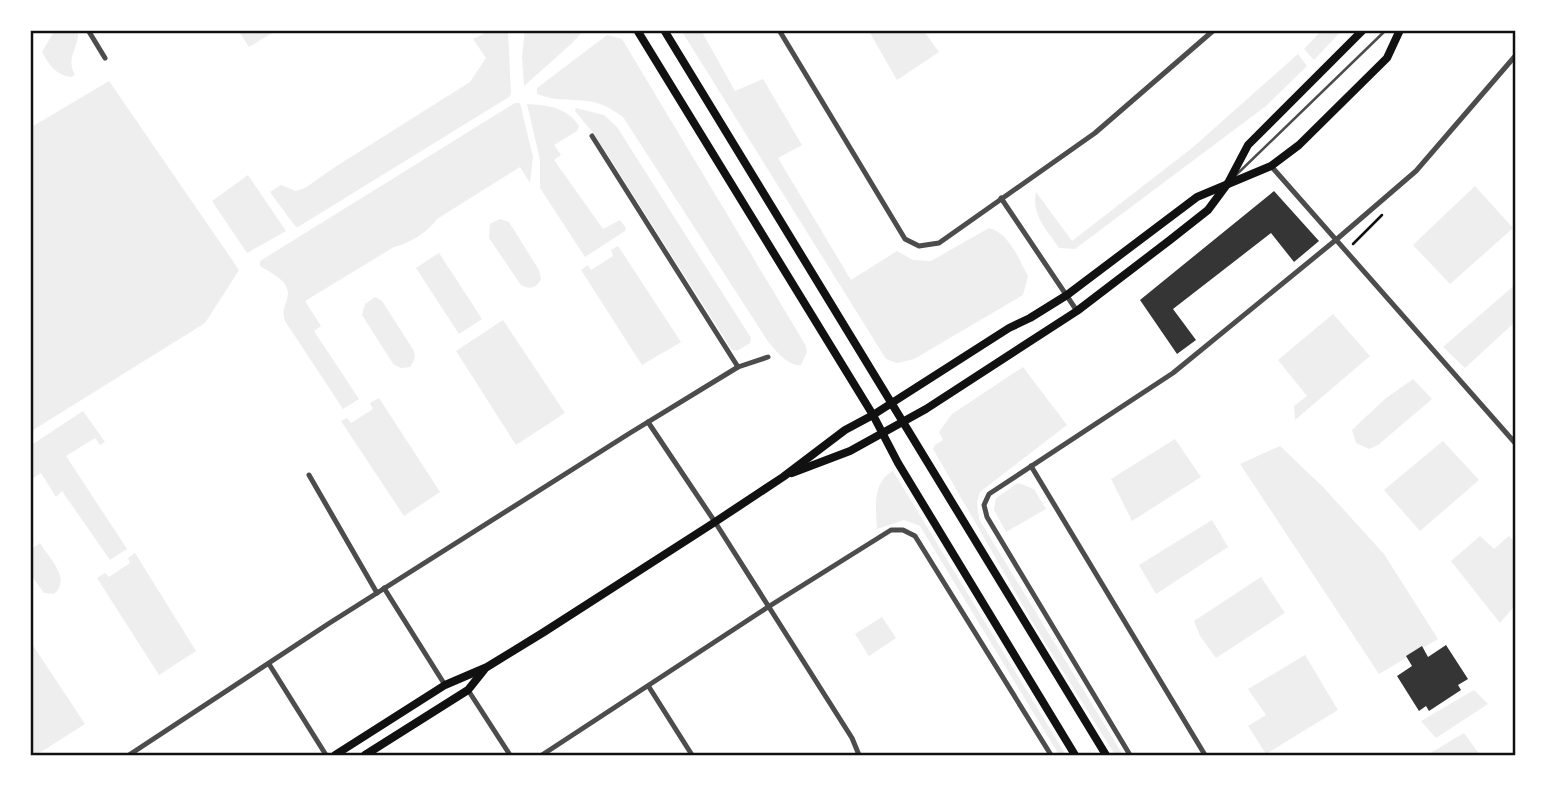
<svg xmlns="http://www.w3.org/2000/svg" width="1546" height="785" viewBox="0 0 1546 785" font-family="Quicksand,sans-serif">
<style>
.green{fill:#eee}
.building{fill:#353535}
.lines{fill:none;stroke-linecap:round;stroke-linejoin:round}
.path{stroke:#111;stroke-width:2.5}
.service{stroke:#4c4c4c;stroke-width:2.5}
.minor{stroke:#4c4c4c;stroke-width:5}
.secondary{stroke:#111;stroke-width:8}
.neatline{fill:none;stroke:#111;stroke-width:2.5}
</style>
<rect width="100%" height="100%" fill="#fff"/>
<g class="green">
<path d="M55,30H78C80,47 65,57 75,75L71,77C56,75 49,65 42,52Z"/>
<path d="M238,30H277L249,47Z"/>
<path d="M491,30H508L511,94L509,97L298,227L295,226L270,192L281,185L296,191L305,188L335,167L470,82L486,58L473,39Z"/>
<path d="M525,30H584L571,44L524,86L522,57Z"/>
<path d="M681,30H704L702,32L735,91L763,79L802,145L778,158L851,280L897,251L913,260L931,261L989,228C1010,234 1018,258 1028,276L1023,295L914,359L897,363L886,359Z"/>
<path d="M874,30H923L939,52L897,80L870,33Z"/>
<path d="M1322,30H1342L1314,60L1304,49Z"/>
<path d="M607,35L622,39L806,346L807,352L801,365C788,366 777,352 769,343L623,117C588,90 570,107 537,94V88Z"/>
<path d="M1298,54L1307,66L1266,106L1075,249L1059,248C1047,230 1031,215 1036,192L1072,241L1192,148Z"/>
<path d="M109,81L239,270L205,323L30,432V128Z"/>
<path d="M515,103H520L533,157L530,183L520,167L437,219C429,231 409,244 394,247L305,301L321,326L314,331L359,399L343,409L285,321C282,311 284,309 287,299C293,282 271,273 260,266V261Z"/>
<path d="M527,104C547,105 567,107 579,126L577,131L554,145L561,155L554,160L603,229L620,220L626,228L625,231L585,257L540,188V160Z"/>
<path d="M576,108L604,115L617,127L751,338L750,343L737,351L732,350L595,135L575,111Z"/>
<path d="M248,175L286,231L247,253L212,201Z"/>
<path d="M1475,186L1513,228L1450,284L1413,245Z"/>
<path d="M500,219L509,222L539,270L541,279C537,288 529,290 521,285L489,238L490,224Z"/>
<path d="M618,246L681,342L642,365L581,270L588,265L591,270L613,256L611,250Z"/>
<path d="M439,253L482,319L459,334L416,268Z"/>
<path d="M1516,284V321L1465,368L1443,347Z"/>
<path d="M375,297L382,301L414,351L415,358L410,367L401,368L394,365L362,315L365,304Z"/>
<path d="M1333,314L1370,356L1295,420L1294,406L1307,396L1278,360Z"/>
<path d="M503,320L565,413L516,445L456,351Z"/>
<path d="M1023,367L1067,425L980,492L977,503L979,519L1123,755H1115L1033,623L933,449L935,445L943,440L939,432L952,414Z"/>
<path d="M1413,379L1432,399L1378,445L1369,449L1356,443L1352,430L1385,399Z"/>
<path d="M379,398L440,492L404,516L341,421L347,418L351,423L373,409L370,403Z"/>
<path d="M83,411L105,442L100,445L95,438L66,456L127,549L110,560L62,491L56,497L41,473L30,480V446Z"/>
<path d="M1175,439L1201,477L1132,521L1111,479Z"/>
<path d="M1443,441L1479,480L1420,531L1384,490Z"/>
<path d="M1280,446L1323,487L1384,554L1438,639L1379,674L1240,464Z"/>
<path d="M893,471L1066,755H1059L920,526L904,520L877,529C876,508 872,482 893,471Z"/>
<path d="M1018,483L1034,489L1046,509L1006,532L994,510L996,498Z"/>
<path d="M1212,520L1228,547L1156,594L1139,565Z"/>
<path d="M1480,536L1494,549L1509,536L1516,544V604L1500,623L1451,561Z"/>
<path d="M40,543C49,558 72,579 54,594L44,593L32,576L30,550Z"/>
<path d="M135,553L196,651L159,675L97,578L105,573L109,577L130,563L128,558Z"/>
<path d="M1261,577L1285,613L1216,658L1200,636L1194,621Z"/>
<path d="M882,617L896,638L869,656L855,634Z"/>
<path d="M30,641L85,724L36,755L30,747Z"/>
<path d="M1305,655L1338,710L1266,754L1248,726L1266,715L1248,689Z"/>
<path d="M1474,690L1488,704L1436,738L1421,721Z"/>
<path d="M1464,733L1480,755H1427Z"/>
</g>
<g class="building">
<path d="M1274,191L1319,241L1294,262L1271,233L1173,309L1196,340L1177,354L1140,300Z"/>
<path d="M1446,645L1468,679L1458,685L1461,690L1429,711L1426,706L1419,711L1397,676L1412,666L1406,656L1422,646L1428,657Z"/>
</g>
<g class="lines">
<path class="path" d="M1353,244L1382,215"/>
<path class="service" d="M1235,176L1386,30"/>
<g class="minor">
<path d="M88,30L105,58"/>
<path d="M779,30L905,239L919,246L939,243L1095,133L1214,30"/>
<path d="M592,136L738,367"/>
<path d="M1271,166L1516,444"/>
<path d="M1001,198L1077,311"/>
<path d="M648,422L715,522L852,738L859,755"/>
<path d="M1031,466L1205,755"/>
<path d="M309,475L377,593"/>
<path d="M384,588L445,685"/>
<path d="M269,664L326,755"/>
<path d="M649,687L692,755"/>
<path d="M468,690L510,755"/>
<path d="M129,755L328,624L630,433L738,367L768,357"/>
<path d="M542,755L768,607L891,530H903L915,536L1051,755"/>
<path d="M1130,755L987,517L984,505L989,494L1173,373L1337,239L1416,171L1516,55"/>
</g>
<g class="secondary">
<path d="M637,30L873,415L898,463L1075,755"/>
<path d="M664,30L1106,755"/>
<path d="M792,473L850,451L926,409L1077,311L1170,240L1208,210L1228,183L1248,145L1363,30"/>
<path d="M335,755L445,685L487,667L544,632L715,522L783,477L845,430L873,415L1009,328L1030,318L1067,295L1197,197L1271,166L1299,145L1387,58L1400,30"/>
<path d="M365,755L468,690L484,670"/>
</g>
</g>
<rect width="1546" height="785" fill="none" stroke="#ffffff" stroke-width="63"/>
<rect x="32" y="32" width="1482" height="722" class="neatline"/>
</svg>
